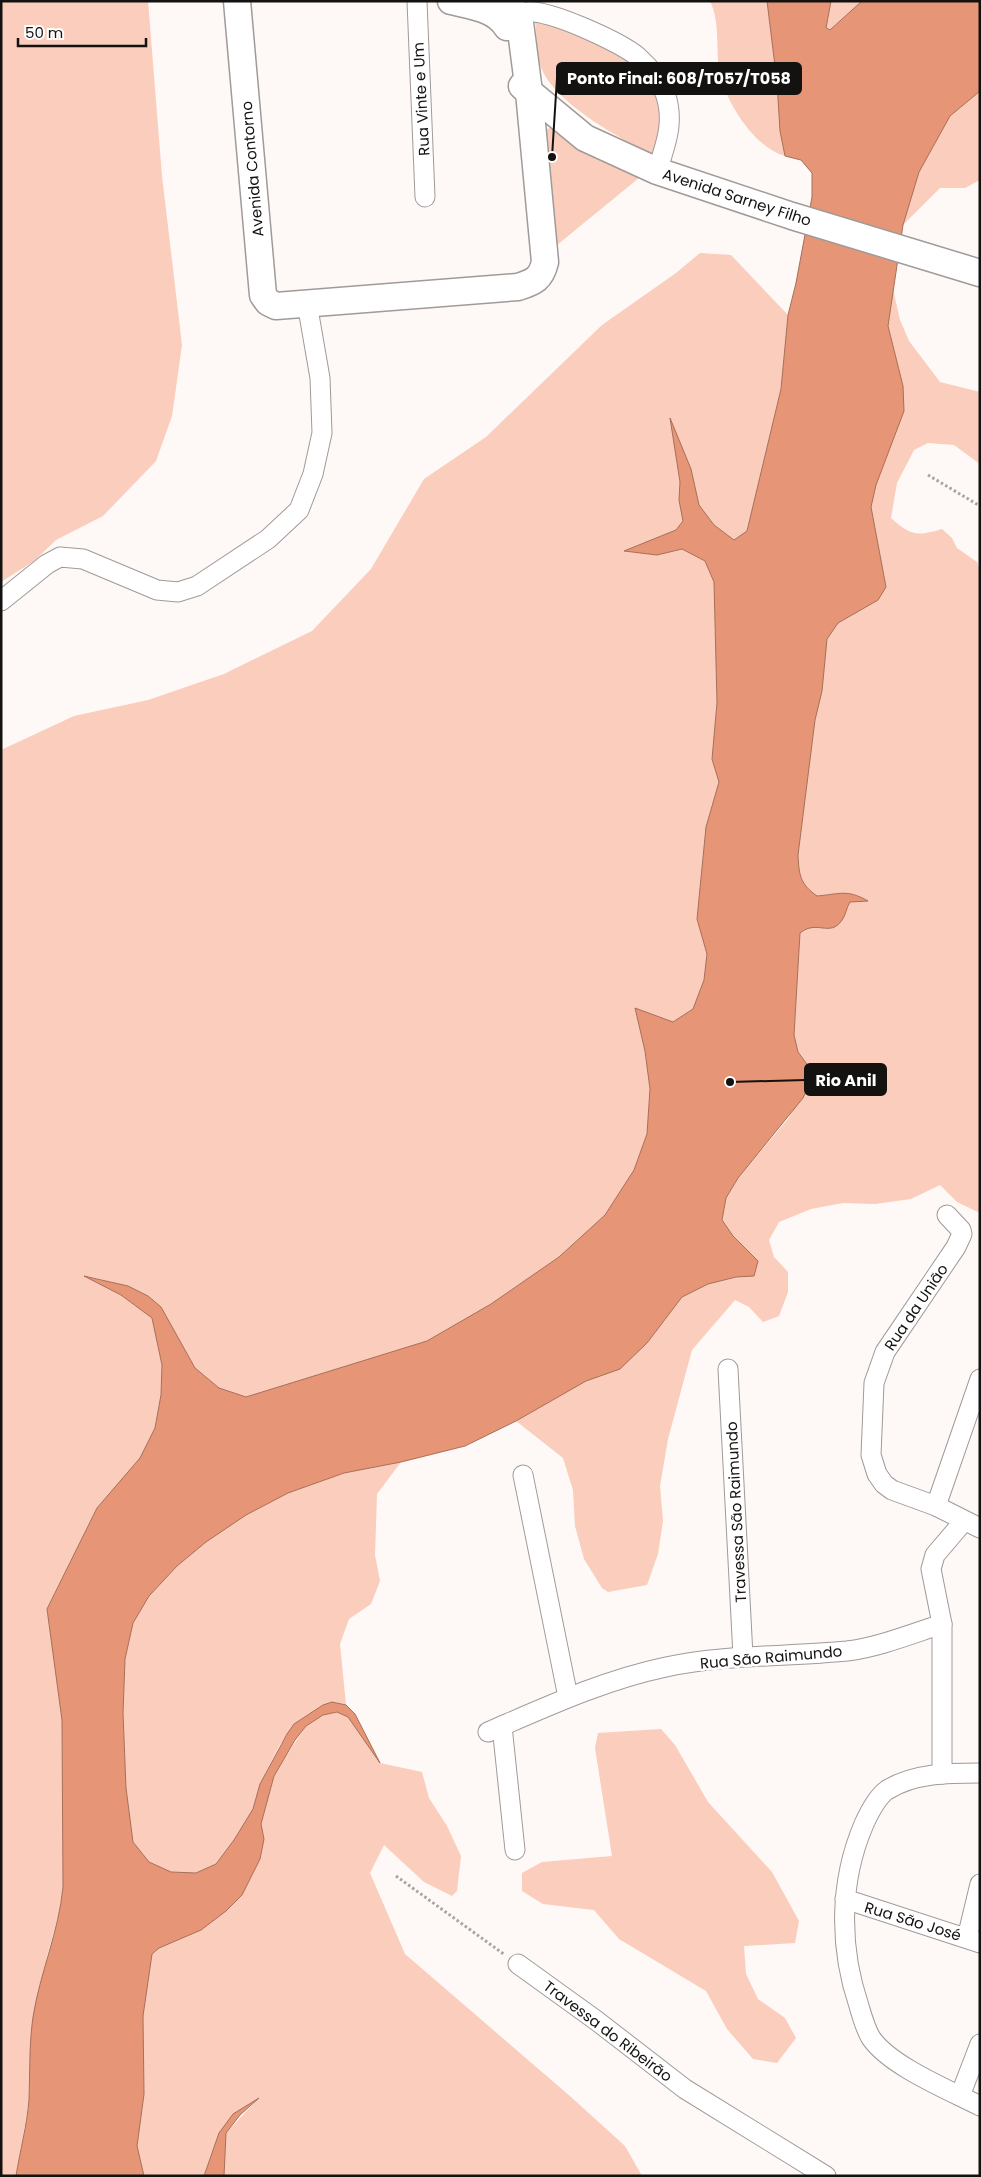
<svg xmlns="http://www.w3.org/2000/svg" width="981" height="2177" viewBox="0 0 981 2177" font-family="Poppins,sans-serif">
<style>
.green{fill:#facdbc}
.water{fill:#e69677;stroke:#a76e58}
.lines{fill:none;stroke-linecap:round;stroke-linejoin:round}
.street-casing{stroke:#a09a98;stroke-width:21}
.secondary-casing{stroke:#a09a98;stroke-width:29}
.path{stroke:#a9a4a3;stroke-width:3;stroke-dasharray:2.5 2.5;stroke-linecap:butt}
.street{stroke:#fff;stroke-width:19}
.secondary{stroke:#fff;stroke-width:26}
.labels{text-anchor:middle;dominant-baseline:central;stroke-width:5;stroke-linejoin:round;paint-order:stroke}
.street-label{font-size:15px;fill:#141211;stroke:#fff}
.leader{fill:none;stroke:#141211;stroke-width:2}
.callout-dot{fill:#141211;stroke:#fff;stroke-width:2}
.callout{fill:#141211;stroke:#141211;stroke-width:2}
.callout-label{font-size:16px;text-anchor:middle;font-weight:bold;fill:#fff}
</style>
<rect width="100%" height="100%" fill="#fef8f6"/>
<g class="green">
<path d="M1,1H148L162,176L182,345L172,416L156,461L103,516L56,540L34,561L1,582Z"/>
<path d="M710,1H767L777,82L780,131L785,156C755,148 727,104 720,74C715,51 721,24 710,1Z"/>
<path d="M831,1H862L830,30L826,28Z"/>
<path d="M535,20L557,26L620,54L643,76L661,104L662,134L652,155C619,137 553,103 540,65C536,52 537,34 535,20Z"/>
<path d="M980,91V180L965,188H940L903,225L919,172L950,116Z"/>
<path d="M557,123L645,173L557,245L546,130Z"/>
<path d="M700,253L731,255L788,315L781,389L747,531L734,540L714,525L699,505L691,469L671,421L680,482L679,500L683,521L676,530L658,538L657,555L682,549L705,561L714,582L717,703L712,759L719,782L706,827L697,919L707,954L704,980L693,1009L673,1022L635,1009L645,1051L650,1089L647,1134L634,1170L605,1215L559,1257L491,1304L427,1341L246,1397L219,1388L195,1368L161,1308L128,1286L87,1276L121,1295L152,1318L162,1365L161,1395L155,1428L140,1459L97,1508L47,1609L62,1720L63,1887L61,1906L47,1956L29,2062V2102L16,2176H1V750L74,716L148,700L224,674L312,631L371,569L424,479L486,437L602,325L676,273Z"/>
<path d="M893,289L900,320L909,341L940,382L980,392V464L954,445L928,443L914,450L897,483L891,518C910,535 916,537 942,529L952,538L957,548L977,562L980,571V1213L957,1202L940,1185L911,1199L875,1204L843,1203L811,1209L779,1222L769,1240L774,1257L788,1272V1292L779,1316L763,1322L749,1307L735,1300L692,1350L668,1439L660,1486L663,1521L658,1554L647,1585L608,1592L602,1588L584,1559L575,1526L573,1490L563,1458L516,1421L586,1381L620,1368L647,1343L682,1297L708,1284L736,1277L758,1261L733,1236L722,1221L726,1198L738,1178L788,1119L814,1074L798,1052L794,1035L800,933C809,926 815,926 825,929L843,919L845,909L850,902L867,901L839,893L817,896C800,884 799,875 798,855L815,720L822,691L827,639L838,623L854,614L886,587L871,507L894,354L888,326Z"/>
<path d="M401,1462L377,1494L375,1555L380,1581L371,1604L349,1619L340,1644L346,1705L332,1702L323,1705L294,1724L279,1746L260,1784L253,1809L234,1840L216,1864L196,1873L171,1872L149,1862L133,1842L126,1788L123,1713L125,1659L133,1623L149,1596L177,1566L206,1542L246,1515L288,1493L344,1473Z"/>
<path d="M337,1712L348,1717L380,1763L422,1772L429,1798L447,1826L461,1856L457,1891L452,1896L424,1882L384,1845L370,1873L405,1954L571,2097L625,2146L642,2176H224L226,2133L256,2101L233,2115L211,2154L204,2176H144L137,2146L144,2094L143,2016L152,1954L159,1948L201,1930L264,1839L261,1824L274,1776L284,1759L306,1726L323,1715Z"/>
<path d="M661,1729L675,1745L708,1802L772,1872L799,1921L795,1943L744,1946L746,1974L758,1999L785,2018L796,2038L777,2063L753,2059L727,2029L706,1991L619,1939L594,1910L543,1904L522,1891V1873L542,1862L612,1856L595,1748L598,1733Z"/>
</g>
<g class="water">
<path d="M767,1H831L826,28L830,30L862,1H980V91L950,116L919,172L903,225L888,326L903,386L904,411L876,485L871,507L886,587L878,600L838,623L827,639L822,691L815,720L798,855C799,875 800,884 817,896C840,894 847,889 868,901L850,902C846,908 846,915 842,920C830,938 817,919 800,933L794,1035L798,1052L814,1074L803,1098L738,1178L726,1198L722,1220L733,1236L758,1261L754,1276L736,1277L708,1284L682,1297L647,1343L620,1369L586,1381L516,1421L465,1446L401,1462L344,1473L288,1493L246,1515L206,1542L177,1566L149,1596L133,1623L125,1659L123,1713L126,1788L133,1842L149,1862L171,1872L196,1873L216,1864L234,1840L253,1809L260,1784L287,1734L294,1724L323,1705L332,1702L346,1705L355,1714L380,1763L348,1717L337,1712L323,1715L306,1726L295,1740L274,1776L261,1824L264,1839L260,1859L242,1895L226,1911L201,1930L159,1948L152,1954L143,2016L144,2094L137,2146L144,2176H16C20,2151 27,2125 29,2100C30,2072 29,2045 33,2017C40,1973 59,1931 63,1887L62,1720L47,1609L97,1508L140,1458L155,1428L161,1395L162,1365L152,1318L121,1295L84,1276L128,1286L148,1296L161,1307L195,1368L219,1388L246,1397L427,1341L491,1304L559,1257L605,1215L634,1170L647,1134L650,1089L645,1051L635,1008L673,1022L693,1009L704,980L707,954L697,919L706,827L719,782L712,759L717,703L714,582L705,561L682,549L657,555L624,551L676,530L683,521L679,500L680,482L670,418L691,469L699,505L714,525L734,540L747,531L781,389L788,315L796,283L812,197V173L801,160L785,156L780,131L777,82Z"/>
<path d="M259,2098L240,2115L226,2133L224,2176H204L219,2133L233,2114Z"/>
</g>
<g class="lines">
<defs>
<g id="street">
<path d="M417,1L425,197"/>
<path d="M511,23C516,18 520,14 526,12C547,8 622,43 638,57C649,67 660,80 665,93C675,121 666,144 657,171"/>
<path d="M1,601L47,564L60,557L83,559L157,590L178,592L197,586L268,539L299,510L313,474L322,433L320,378L307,303"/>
<path d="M947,1215L961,1230L962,1234L956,1247L885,1352L874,1383L871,1455L877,1474L884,1484L892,1490L936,1506L980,1528"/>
<path d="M728,1369L743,1656"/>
<path d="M523,1475L568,1697"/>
<path d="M936,1506L980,1379"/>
<path d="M502,1726L515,1850"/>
<path d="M488,1732C546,1707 604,1680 666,1667C726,1654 787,1657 847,1651C879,1647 911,1634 942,1624"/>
<path d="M980,1773C949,1773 914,1773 887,1790C877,1797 869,1813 864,1824C839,1882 839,1947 859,2006C862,2016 865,2028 871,2038C890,2066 949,2090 980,2106"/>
<path d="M942,1774V1624L931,1569L935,1555L964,1521"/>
<path d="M845,1899L980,1943"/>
<path d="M967,1938L980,1884"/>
<path d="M518,1964L597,2021L685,2089L826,2176"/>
<path d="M960,2096L980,2044"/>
</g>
<g id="secondary">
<path d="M237,1L263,295L268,302L276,306L518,287C534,282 541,279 545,262L529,92L519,15L508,5L496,1"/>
<path d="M451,1C471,6 495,8 507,27"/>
<path d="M522,86L585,138L657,171L792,216L980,273"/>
</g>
</defs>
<use href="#street" class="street-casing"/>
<use href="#secondary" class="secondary-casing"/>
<g class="path">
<path d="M928,475L980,506"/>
<path d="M396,1876L505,1955"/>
</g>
<use href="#street" class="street"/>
<use href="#secondary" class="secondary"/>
</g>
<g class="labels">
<g class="street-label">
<text transform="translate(421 99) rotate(-93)">Rua Vinte e Um</text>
<text transform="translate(252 169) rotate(-95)">Avenida Contorno</text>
<text transform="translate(737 197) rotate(18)">Avenida Sarney Filho</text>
<text transform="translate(916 1307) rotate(-56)">Rua da União</text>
<text transform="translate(736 1512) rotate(-93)">Travessa São Raimundo</text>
<text transform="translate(771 1657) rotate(-5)">Rua São Raimundo</text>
<text transform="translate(913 1921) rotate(17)">Rua São José</text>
<text transform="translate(608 2031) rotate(37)">Travessa do Ribeirão</text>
</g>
</g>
<path class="leader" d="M552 157L557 78M730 1082L805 1080"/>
<g class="callout-dot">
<circle cx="552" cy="157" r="5"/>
<circle cx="730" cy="1082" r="5"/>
</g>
<g class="callout">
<rect x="557" y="63" width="244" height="31" rx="5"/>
<rect x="805" y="1064" width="81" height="31" rx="5"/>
</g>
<g class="callout-label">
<text x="679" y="84">Ponto Final: 608/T057/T058</text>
<text x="846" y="1086">Rio Anil</text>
</g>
<rect width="981" height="2177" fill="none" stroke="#141211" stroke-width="5"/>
<path d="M18 38v8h128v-8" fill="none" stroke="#141211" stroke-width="2.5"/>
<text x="25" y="38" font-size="15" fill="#141211" stroke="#ffffff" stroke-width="4" paint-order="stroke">50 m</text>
</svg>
